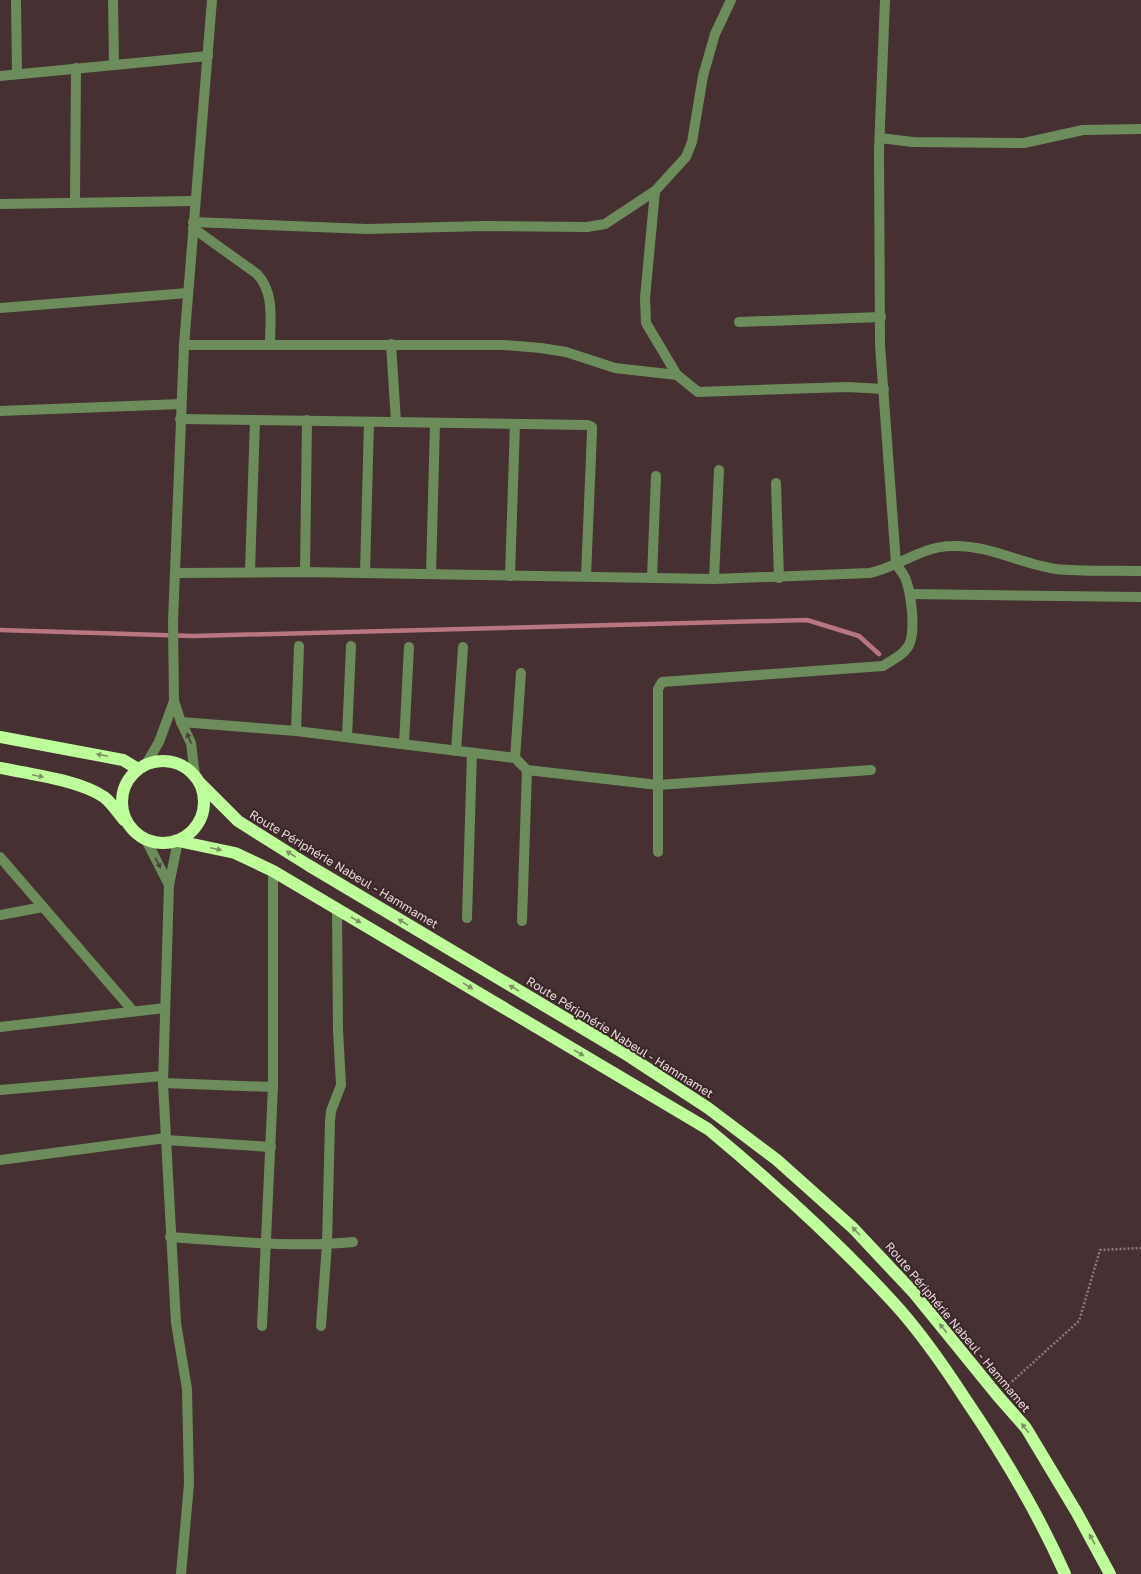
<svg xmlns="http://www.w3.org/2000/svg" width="1141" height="1574" viewBox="0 0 1141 1574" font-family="'Golos Text',sans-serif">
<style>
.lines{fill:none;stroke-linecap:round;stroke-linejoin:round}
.stream{stroke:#ba7680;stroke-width:4.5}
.path{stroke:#8c797b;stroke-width:2.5;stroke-dasharray:2 2;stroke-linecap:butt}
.minor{stroke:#6c8d5b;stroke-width:10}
.highway{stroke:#beff9b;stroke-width:12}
.oneway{fill:#474035}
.oneway2{fill:#7c9262}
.labels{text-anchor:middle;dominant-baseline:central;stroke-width:4;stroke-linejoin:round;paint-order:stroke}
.street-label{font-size:12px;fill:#eadcdd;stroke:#3b2628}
</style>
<rect width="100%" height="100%" fill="#463032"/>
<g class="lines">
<path class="stream" d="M0,630L193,636L807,620L859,636L879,654"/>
<path class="path" d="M1006,1387L1079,1321L1100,1250L1141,1248"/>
<g class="minor">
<path d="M16,0L17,74"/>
<path d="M113,0L114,65"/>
<path d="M0,76L208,56"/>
<path d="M880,138L913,142L1024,143L1083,130L1141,129"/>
<path d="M655,191L645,298L646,323L677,375"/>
<path d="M75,202L76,68"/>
<path d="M0,204L195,201"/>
<path d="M193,222L367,229L484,226L587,227L605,224L655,191L686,157L692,142L703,76L715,34L731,0"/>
<path d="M193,228L257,274C275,293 270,320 270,345"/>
<path d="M0,308L188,293"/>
<path d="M739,322L881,317"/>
<path d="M391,344L396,422"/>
<path d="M184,345H504L541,348L566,352L615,368L677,375L698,392L847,387L884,389"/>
<path d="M0,411L181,404"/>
<path d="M180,419L588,425L592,427V432L586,576"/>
<path d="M776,483L779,578"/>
<path d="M250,571L255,420"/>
<path d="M305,572L307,420"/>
<path d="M176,573L305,572L714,579L870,573C899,567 921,546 953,546C989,545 1021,564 1056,569C1084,572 1113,570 1141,571"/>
<path d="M365,573L369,422"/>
<path d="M431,574L435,423"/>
<path d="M510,576L515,424"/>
<path d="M652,578L656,476"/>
<path d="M714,579L719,470"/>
<path d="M910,594L1141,597"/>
<path d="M181,722L296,731L515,758L527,770L658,785L871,770"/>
<path d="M296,731L299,646"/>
<path d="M347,737L351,646"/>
<path d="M404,744L409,647"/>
<path d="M456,751L463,647"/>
<path d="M515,758L521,673"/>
<path d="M146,764L159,742L174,701"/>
<path d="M195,776L191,743L181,722L174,701L173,622L184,345L212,0"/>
<path d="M146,840L169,885"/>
<path d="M178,841L169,885L163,1083L176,1323L187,1389L189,1484L181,1574"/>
<path d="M658,852V689L662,682L883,666C892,660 904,655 909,645C916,630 911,594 906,580C904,574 899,569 896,564L880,345L879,150L885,0"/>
<path d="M0,857L133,1011"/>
<path d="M0,915L43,907"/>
<path d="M467,918L472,753"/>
<path d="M522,921L527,770"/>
<path d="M0,1027L165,1008"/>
<path d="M163,1083L273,1087"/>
<path d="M0,1090L163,1076"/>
<path d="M166,1140L271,1147"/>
<path d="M0,1160L166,1138"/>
<path d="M170,1237C231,1241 292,1248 353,1242"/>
<path d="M262,1326L273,1087V871"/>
<path d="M321,1326L327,1244L330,1121L331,1111L341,1085L338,1030L337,908"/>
</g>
<g class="highway">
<path d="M0,737L123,760L138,769"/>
<circle cx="163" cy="802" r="41"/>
<path d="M0,768C30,774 79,780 104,797C111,802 118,813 124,820"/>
<path d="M200,783L238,821L308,865L624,1053L708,1108L777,1160L853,1228L914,1293L997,1395L1026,1428L1077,1513L1110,1574"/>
<path d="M178,841L235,853L273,871L708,1129C773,1183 835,1239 892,1301C920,1331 944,1366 966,1400C1004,1456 1038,1513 1065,1574"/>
</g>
</g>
<defs><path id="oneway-solid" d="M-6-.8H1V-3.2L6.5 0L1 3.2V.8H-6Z"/></defs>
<g class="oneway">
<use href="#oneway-solid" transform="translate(189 738) rotate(-114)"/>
<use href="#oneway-solid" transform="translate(158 863) rotate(63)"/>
</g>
<g class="oneway2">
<use href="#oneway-solid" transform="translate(102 755) rotate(-168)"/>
<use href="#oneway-solid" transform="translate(38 776) rotate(12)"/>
<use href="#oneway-solid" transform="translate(216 849) rotate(12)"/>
<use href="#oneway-solid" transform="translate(291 854) rotate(-148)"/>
<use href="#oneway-solid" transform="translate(356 920) rotate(31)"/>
<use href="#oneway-solid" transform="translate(403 922) rotate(-149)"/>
<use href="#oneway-solid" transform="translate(468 986) rotate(31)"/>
<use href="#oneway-solid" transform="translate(514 988) rotate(-149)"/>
<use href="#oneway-solid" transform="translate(579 1053) rotate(31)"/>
<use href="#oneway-solid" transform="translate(856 1231) rotate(-134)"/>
<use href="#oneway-solid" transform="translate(943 1328) rotate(-130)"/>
<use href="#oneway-solid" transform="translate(1025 1428) rotate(-127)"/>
<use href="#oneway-solid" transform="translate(1092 1539) rotate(-119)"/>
</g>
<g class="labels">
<g class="street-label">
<text transform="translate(344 869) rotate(31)">Route Périphérie Nabeul - Hammamet</text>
<text transform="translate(620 1037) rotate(32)">Route Périphérie Nabeul - Hammamet</text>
<text transform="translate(958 1327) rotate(50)">Route Périphérie Nabeul - Hammamet</text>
</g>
</g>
</svg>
